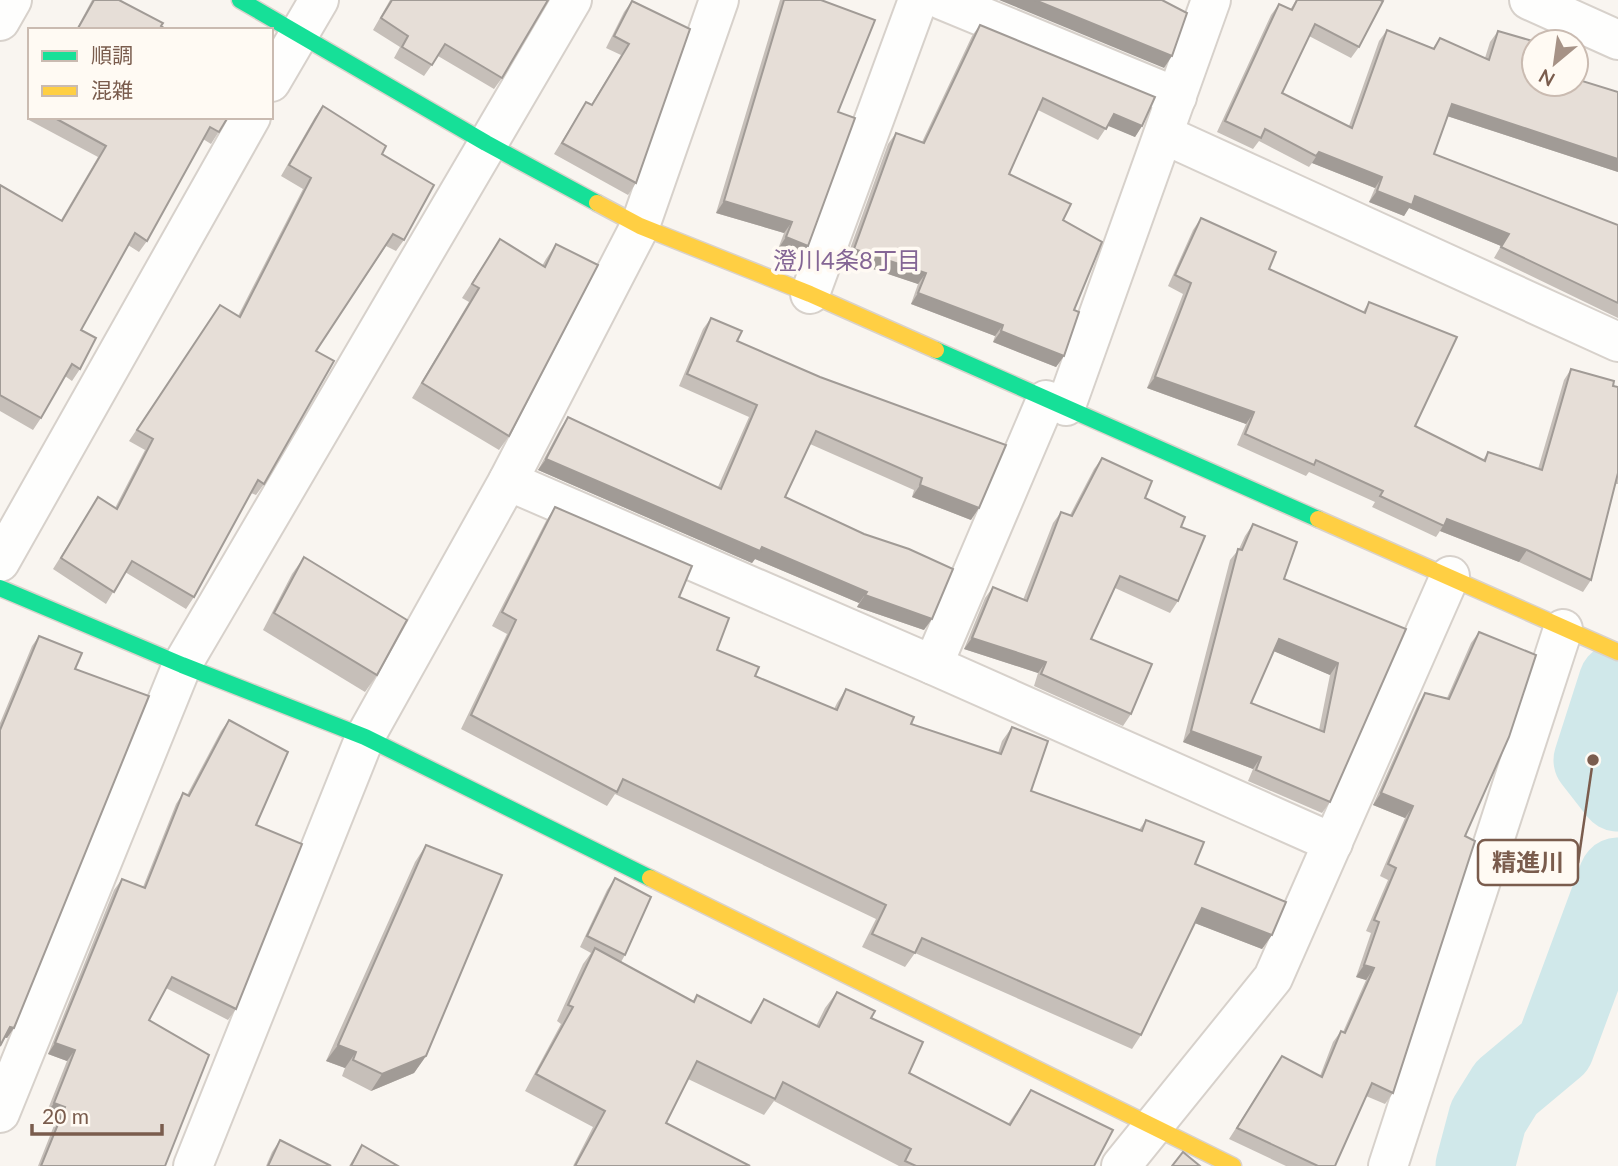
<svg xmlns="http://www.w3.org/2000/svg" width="1618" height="1166" viewBox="0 0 1618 1166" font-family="Lato,'Noto Sans JP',sans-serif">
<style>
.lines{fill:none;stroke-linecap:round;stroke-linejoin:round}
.river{stroke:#d0e8ea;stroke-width:79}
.street-casing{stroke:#d7d1cb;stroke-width:42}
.fast-casing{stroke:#d9d2cb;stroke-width:19}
.slow-casing{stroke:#d9d2cb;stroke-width:19}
.street{stroke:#fefefd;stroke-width:38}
.fast{stroke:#16e098;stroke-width:16}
.slow{stroke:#ffcf43;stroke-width:16}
.wall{fill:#c6bfb9;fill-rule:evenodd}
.shaded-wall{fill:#a19b96}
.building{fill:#e6ded7;stroke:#a19b96;stroke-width:2;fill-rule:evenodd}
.labels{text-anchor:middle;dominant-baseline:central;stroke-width:7;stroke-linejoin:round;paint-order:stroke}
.neighbourhood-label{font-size:24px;fill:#846695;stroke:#fffaf3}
.leader{fill:none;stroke:#7a5c4d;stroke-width:2.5}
.callout-dot{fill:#7a5c4d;stroke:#fffaf3;stroke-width:2.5}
.callout{fill:#fffaf3;stroke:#7a5c4d;stroke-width:2.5}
.callout-label{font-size:24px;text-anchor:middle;font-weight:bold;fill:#7a5c4d}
</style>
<rect width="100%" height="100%" fill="#f9f5f0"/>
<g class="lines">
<g class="river">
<path d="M1618,682L1593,760L1618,792"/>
<path d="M1475,1166L1488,1117L1506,1088L1555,1047L1618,877"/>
</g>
<defs>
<g id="street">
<path d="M942,0L1177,97"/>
<path d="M1529,0L1618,40"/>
<path d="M0,21L12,0"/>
<path d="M271,82L319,0"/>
<path d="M1165,135L1618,342"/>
<path d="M810,294L918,0"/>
<path d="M1066,406L1211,0"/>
<path d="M508,481L933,665L1333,843"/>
<path d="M0,562L251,117"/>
<path d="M933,665L1046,400"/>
<path d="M0,1113L182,665L572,0"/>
<path d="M193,1166L365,737L508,481L640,226L719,0"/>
<path d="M1121,1166L1273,978L1450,576"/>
<path d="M1388,1166L1563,629"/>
</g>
<g id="fast">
<path d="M240,0L486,143L597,203"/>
<path d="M936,350L1318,519"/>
<path d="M0,588L182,665L365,737L650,878"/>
</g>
<g id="slow">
<path d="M597,203L640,226L810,294L936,350"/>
<path d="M1318,519L1618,652"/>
<path d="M650,878L1233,1166"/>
</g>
</defs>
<use href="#street" class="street-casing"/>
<use href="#fast" class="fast-casing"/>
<use href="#slow" class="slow-casing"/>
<use href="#street" class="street"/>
<use href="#fast" class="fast"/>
<use href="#slow" class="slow"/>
</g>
<g class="wall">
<path d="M92,0H119L167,30H76Z"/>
<path d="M390,0H548L502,78L494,89L438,56L424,76L394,58L400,47L373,30Z"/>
<path d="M780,0H821L838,112L800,257L778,249L784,233L716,213Z"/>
<path d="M1296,0H1380L1359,47L1351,58L1309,36L1282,93L1349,126L1379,41L1387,30L1433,48L1440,38L1485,58L1490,42L1498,31L1534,84L1618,92V172L1447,116L1434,154L1618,225V318L1494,258L1501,246L1409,208L1404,216L1369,202L1375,188L1312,163L1309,167L1259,141L1253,149L1217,132L1271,15L1279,4L1290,10Z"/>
<path d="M632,1L636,183L628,195L554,154L586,102L591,105L621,55L606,48L624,12Z"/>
<path d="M980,25L1142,126L1135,137L1108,125L1098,140L1038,110L1009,174L1063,220L1074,310L1064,356L1056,367L993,342L995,336L911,304L918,284L846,260L888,144L896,133L922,142L972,36Z"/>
<path d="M323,106L382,154L404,240L396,251L386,246L316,351L264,484L256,495L251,493L194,597L186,609L125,572L106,604L53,569L98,497L115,508L145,450L129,441L220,305L238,316L303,189L281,176L315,117Z"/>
<path d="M30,113V117H228L211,144L203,139L147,241L139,252L128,245L81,330L80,369L72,381L65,376L41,418L33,430L0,411V185L61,220L98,157L27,119Z"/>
<path d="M1201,218L1269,269L1363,312L1369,302L1415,426L1483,460L1488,452L1538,469L1564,380L1571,369L1618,387V484H1615L1591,580L1583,592L1519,562L1440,531L1436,537L1372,507L1375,502L1309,472L1306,476L1237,445L1246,424L1147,388L1183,294L1168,286L1193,230Z"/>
<path d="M500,239L542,266L546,259L556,244L509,436L499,450L412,398L469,302L462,298Z"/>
<path d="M711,318L737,341L820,377L971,520L912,497L914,490L810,444L785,497L924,630L857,607L859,603L755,559L752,563L538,470L560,429L568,417L718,487L749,417L679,386L703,329Z"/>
<path d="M1102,458L1145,498L1181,527L1178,601L1170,613L1115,588L1091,639L1131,714L1123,726L1034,686L1038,673L964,649L985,598L993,587L1023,600L1053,523L1061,512L1070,515L1094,469Z"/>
<path d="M555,507L679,597L717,650L755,676L834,709L837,703L846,689L911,724L998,753L1002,741L1012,727L1031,791L1139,830L1146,820L1195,864L1272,935L1262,949L1195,923L1141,1035L1132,1049L915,953L905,967L862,947L876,919L615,794L607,806L461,729L507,634L492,626L546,521Z"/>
<path d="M1253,524L1284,579L1406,629L1330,802L1322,813L1248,781L1253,769L1183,742L1230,560L1239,549L1245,536ZM1274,651L1330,675L1319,730L1251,703Z"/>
<path d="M304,557L377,675L365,692L263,630L292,574Z"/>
<path d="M1479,632L1465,836L1393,1093L1385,1104L1366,1096L1335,1166H1286L1229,1139L1282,1056L1320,1076L1333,1042L1341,1031L1343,1032L1366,980L1356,977L1371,933L1366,931L1388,880L1380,876L1405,818L1373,805L1418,704L1425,693L1447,698L1471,643Z"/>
<path d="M39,636L75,669L14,1028L7,1038L4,1037L0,1046V723L32,646Z"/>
<path d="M229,720L256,825L236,1009L228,1020L166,988L149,1020L165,1166H38L57,1118L46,1114L67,1061L48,1054L114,890L122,879L143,887L176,804L183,793L187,795L221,731Z"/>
<path d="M426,845V1056L414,1073L371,1091L342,1076L345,1068L326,1061L415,862Z"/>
<path d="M615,878L625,955L621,962L692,1002L697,995L749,1022L764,999L816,1026L825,1008L837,992L871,1018L909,1073L1008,1124L1031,1090L1094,1166H899L774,1101L764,1115L688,1079L666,1123L750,1166H573L593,1127L525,1091L561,1024L557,1021L583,964L591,953L580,947L607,890Z"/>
<path d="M280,1140L331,1166H266L272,1152Z"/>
<path d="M362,1145L398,1166H349Z"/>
</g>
<g class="shaded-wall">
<path d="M999,0H1035L1172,56L1164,68Z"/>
<path d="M1452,104L1618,159V172L1444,115Z"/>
<path d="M1114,114L1142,126L1135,137L1106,125Z"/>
<path d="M1319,152L1382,177L1375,188L1312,163Z"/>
<path d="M1377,191L1415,196L1509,234L1501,246L1409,208L1404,216L1369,202Z"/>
<path d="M724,201L792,222L784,233L716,213Z"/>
<path d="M786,237L808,246L800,257L778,249Z"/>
<path d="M854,249L926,273L918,284L846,260Z"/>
<path d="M918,293L1003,325L995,336L911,304Z"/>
<path d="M1001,331L1064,356L1056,367L993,342Z"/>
<path d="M1155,377L1254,412L1246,424L1147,388Z"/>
<path d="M546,459L762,547L867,592L859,603L755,559L752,563L538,470Z"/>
<path d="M920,485L979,508L971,520L912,497Z"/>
<path d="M1447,519L1527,550L1519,562L1440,531Z"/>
<path d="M865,595L932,619L924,630L857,607Z"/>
<path d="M972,638L1046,662L1038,673L964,649Z"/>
<path d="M1279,639L1338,663L1330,675L1271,650Z"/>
<path d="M1191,731L1261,757L1253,769L1183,742Z"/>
<path d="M1381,793L1413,806L1405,818L1373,805Z"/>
<path d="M1202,908L1272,935L1262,949L1192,922Z"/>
<path d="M1364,965L1374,968L1366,980L1356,977Z"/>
<path d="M10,1027L14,1028L7,1038L3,1037Z"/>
<path d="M55,1043L75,1050L67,1061L48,1054Z"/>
<path d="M338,1045L356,1052L345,1068L326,1061Z"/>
<path d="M426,1056L414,1073L371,1091L382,1074Z"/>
<path d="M54,1103L65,1107L57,1118L46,1114Z"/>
</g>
<g class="building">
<path d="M94,0H119L163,23L161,26L167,30H77Z"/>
<path d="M392,0H548L502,78L445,44L432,65L402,47L408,36L381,18Z"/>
<path d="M784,0H821L875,20L838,112L855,118L808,246L786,237L792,222L724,201Z"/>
<path d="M1035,0H1162L1187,13L1172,56Z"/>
<path d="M1297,0H1380L1383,1L1359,47L1315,24L1282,93L1352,128L1387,30L1434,49L1440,38L1489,60L1498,31L1536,42H1534V84H1576V79L1618,92V159L1452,104L1434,154L1618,225V303L1501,247L1509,234L1415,196L1412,205L1377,191L1382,177L1319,152L1316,156L1265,129L1261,138L1225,121L1279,4L1292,10Z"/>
<path d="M632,1L690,29L636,183L562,143L586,102L592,105L629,44L614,36Z"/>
<path d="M980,25L1155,97L1142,126L1114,114L1106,129L1043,98L1009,174L1071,204L1063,220L1102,242L1074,310L1079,312L1064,356L1001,331L1003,325L918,293L926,273L854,249L896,133L924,143Z"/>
<path d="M323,106L386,146L382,154L434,185L404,240L393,234L316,351L334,361L264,484L258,480L194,597L132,561L114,592L61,558L98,497L117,509L153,439L137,430L220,305L240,317L311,178L289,165Z"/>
<path d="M53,117H228L219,132L210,127L147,241L135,233L81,330L96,338L80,369L72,364L41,418L0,395V185L62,221L106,146Z"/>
<path d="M1201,218L1276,252L1269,269L1365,313L1369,302L1457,337L1415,426L1485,461L1488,452L1542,470L1571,369L1614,381L1613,386L1618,387V473L1591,580L1527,550L1447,519L1444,526L1380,496L1383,491L1316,460L1314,465L1245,434L1254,412L1155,377L1191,283L1175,275Z"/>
<path d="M500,239L545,267L556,244L598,265L509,436L422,383L479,288L472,284Z"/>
<path d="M711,318L742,331L737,341L820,377L1006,445L979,508L920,485L922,478L816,431L785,497L864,534L909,549L953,569L932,619L865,595L867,592L762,547L760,551L546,459L568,417L721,489L757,405L687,374Z"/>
<path d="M1102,458L1152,481L1145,498L1185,517L1181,527L1205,536L1178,601L1120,576L1091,639L1152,664L1131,714L1041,674L1046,662L972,638L993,587L1027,601L1061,512L1072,516Z"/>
<path d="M555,507L692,566L679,597L729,618L717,650L759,667L755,676L837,710L846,689L914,717L911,724L1001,754L1012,727L1048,741L1031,791L1142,831L1146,820L1204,842L1195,864L1286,902L1272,935L1202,908L1141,1035L922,938L915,953L872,934L886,905L623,779L617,792L471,715L516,620L502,612Z"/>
<path d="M1253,524L1297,542L1284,579L1406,629L1330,802L1256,770L1261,757L1191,731L1238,549L1242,550ZM1279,639L1338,663L1324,732L1251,703Z"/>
<path d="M304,557L407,620L377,675L274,613Z"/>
<path d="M1479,632L1536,655L1509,737L1465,836L1475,841L1393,1093L1372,1083L1335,1166H1318L1237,1128L1282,1056L1322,1077L1341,1031L1345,1033L1374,968L1364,965L1379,922L1374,920L1396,868L1388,864L1413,806L1381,793L1425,693L1449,699Z"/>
<path d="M39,636L82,653L75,669L149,696L14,1028L10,1027L0,1046V730Z"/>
<path d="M229,720L288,752L256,825L302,844L236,1009L172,977L149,1020L209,1055L165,1166H41L65,1107L54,1103L75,1050L55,1043L122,879L145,888L183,793L189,796Z"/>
<path d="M426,845L502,875L426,1056L382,1074L353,1060L356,1052L338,1045Z"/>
<path d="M615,878L651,897L625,955L587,936Z"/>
<path d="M595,948L694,1002L697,995L751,1023L764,999L819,1027L837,992L875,1011L871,1018L923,1042L909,1073L1010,1125L1031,1090L1113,1130L1094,1166H916L905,1161L911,1149L783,1082L775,1099L697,1061L666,1123L750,1166H575L605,1111L536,1074L573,1007L568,1005Z"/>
<path d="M280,1140L331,1166H268Z"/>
<path d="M362,1145L398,1166H351Z"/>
<path d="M1183,1152L1200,1166H1172Z"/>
</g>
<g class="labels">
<g class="neighbourhood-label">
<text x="847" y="259">澄川4条8丁目</text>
</g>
</g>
<path class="leader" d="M1593 760L1578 863"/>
<circle class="callout-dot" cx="1593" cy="760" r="7"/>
<rect class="callout" x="1478" y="840" width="100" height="45" rx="7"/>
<g class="callout-label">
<text x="1528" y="871">精進川</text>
</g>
<rect x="28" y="28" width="245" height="91" fill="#fffaf3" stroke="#cabbb1" stroke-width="2"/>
<rect x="42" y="51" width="35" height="10" fill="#16e098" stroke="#cabbb1" stroke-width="2"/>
<text x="91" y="63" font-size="21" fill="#7a5c4d">順調</text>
<rect x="42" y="86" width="35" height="10" fill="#ffcf43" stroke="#cabbb1" stroke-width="2"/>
<text x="91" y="98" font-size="21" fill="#7a5c4d">混雑</text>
<g transform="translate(1555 63) rotate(209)"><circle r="33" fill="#fffaf3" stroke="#cabbb1" stroke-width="2"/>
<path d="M0-5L12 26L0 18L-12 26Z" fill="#a69286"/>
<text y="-10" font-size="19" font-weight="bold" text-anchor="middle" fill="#7a5c4d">N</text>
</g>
<path d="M32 1124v10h130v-10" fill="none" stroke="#7a5c4d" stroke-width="3.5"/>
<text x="42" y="1124" font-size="21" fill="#7a5c4d" stroke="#fffaf3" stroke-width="5" paint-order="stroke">20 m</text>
</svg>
